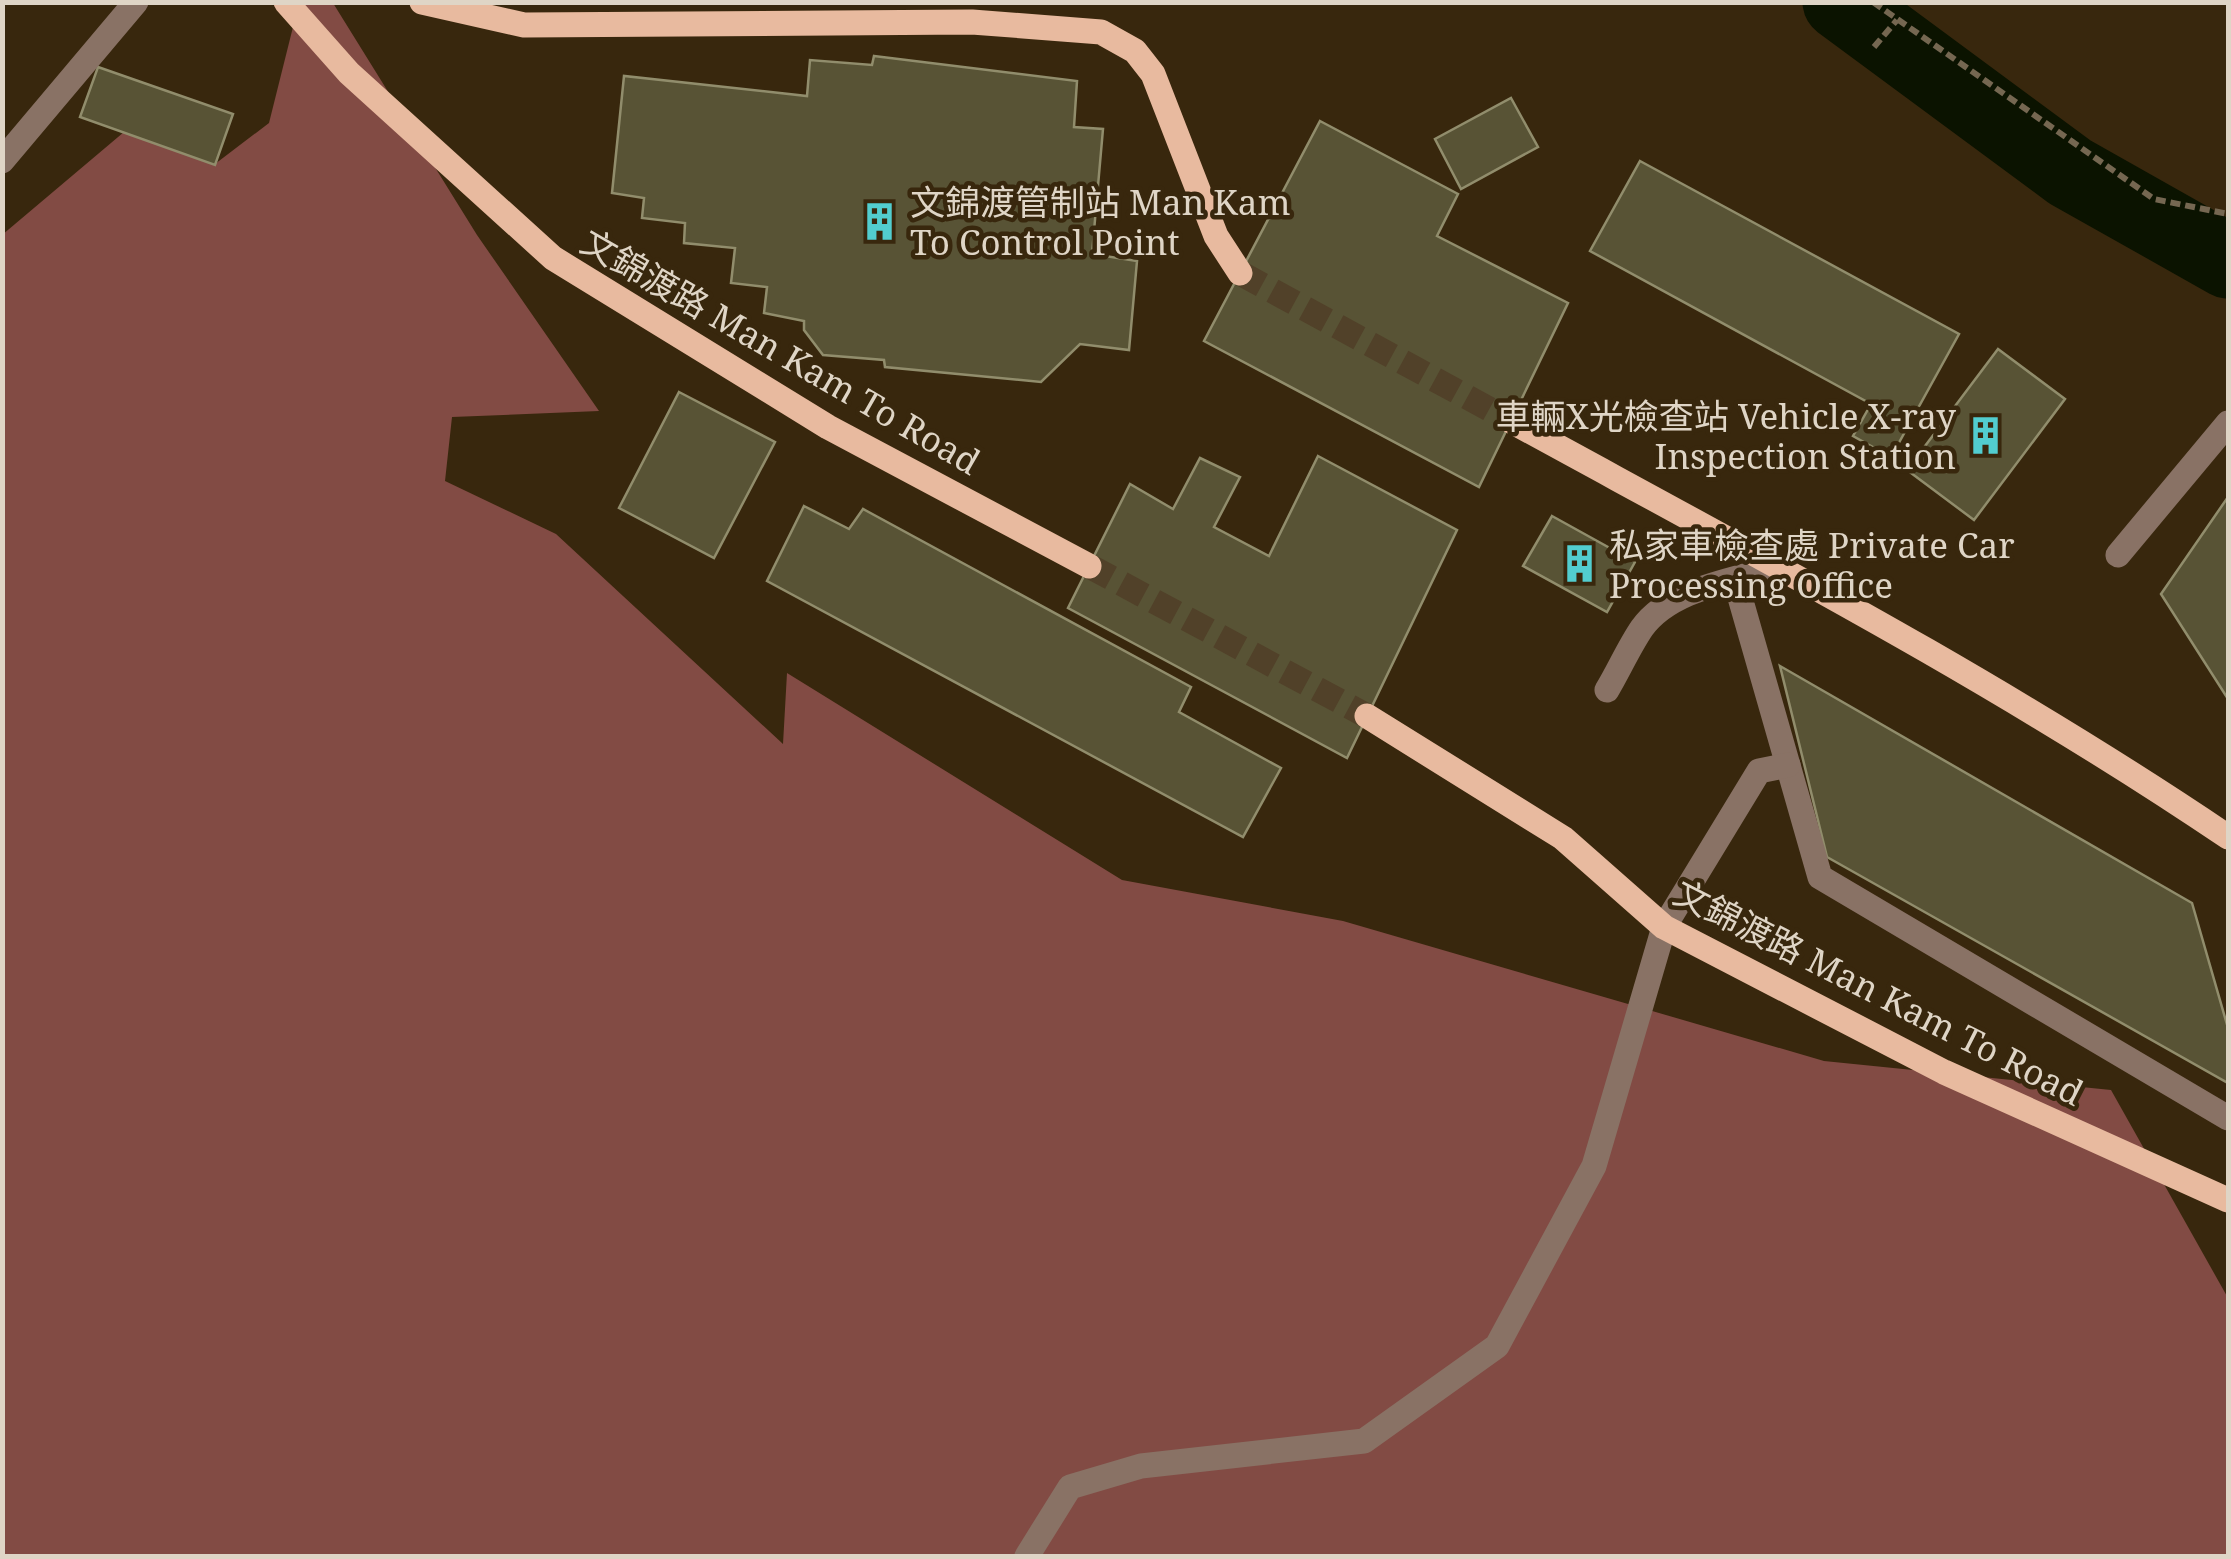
<svg xmlns="http://www.w3.org/2000/svg" width="2231" height="1559" viewBox="0 0 2231 1559" font-family="'Noto Serif','Noto Sans SC',serif">
<style>
.forest{fill:#824b44}
.lines{fill:none;stroke-linecap:round;stroke-linejoin:round}
.river{stroke:#0b1300;stroke-width:75}
.building{fill:#585335;stroke:#918d6c;stroke-width:2.5}
.major-tunnel{stroke:#514129;stroke-width:25;stroke-dasharray:25 12;stroke-linecap:butt}
.path{stroke:#756751;stroke-width:6;stroke-dasharray:10 5;stroke-linecap:butt}
.minor{stroke:#897265;stroke-width:25}
.major{stroke:#e8ba9f;stroke-width:25}
.labels{text-anchor:middle;dominant-baseline:central;stroke-width:9;stroke-linejoin:round;paint-order:stroke}
.poi-label{font-size:35px;fill:#dfd5c6;stroke:#38270d;text-anchor:start}
.street-label{font-size:35px;fill:#dfd5c6;stroke:#38270d}
</style>
<rect width="100%" height="100%" fill="#38270d"/>
<path class="forest" d="M299,3H333L477,235L599,411L452,417L445,481L556,534L783,744L787,673L1122,880L1343,921L1824,1061L2111,1090L2228,1298V1556H3L2,235L124,132L215,164L269,123Z"/>
<g class="lines">
<path class="river" d="M1840,2L2070,172L2228,261"/>
</g>
<g class="building">
<path d="M874,56L1077,81L1074,127L1103,129L1092,254L1137,261L1129,350L1080,344L1041,382L885,367L884,360L823,355L804,330V321L764,313L767,287L731,283L735,248L684,243L685,223L642,218L644,198L612,193L624,76L807,96L810,60L872,65Z"/>
<path d="M98,67L233,114L215,165L80,117Z"/>
<path d="M1511,98L1538,147L1461,189L1435,139Z"/>
<path d="M1320,121L1458,194L1437,236L1568,303L1479,487L1204,341Z"/>
<path d="M1640,161L1959,334L1891,457L1853,436L1871,404L1590,251Z"/>
<path d="M1998,349L2065,399L1974,520L1907,470Z"/>
<path d="M679,392L775,442L714,558L619,508Z"/>
<path d="M1318,456L1457,530L1347,758L1068,608L1130,484L1173,509L1200,458L1240,477L1214,527L1269,556Z"/>
<path d="M2228,497V699L2161,594Z"/>
<path d="M804,506L849,529L863,509L1191,687L1179,712L1281,768L1243,837L767,581Z"/>
<path d="M1552,516L1635,562L1607,612L1523,566Z"/>
<path d="M1780,666L2192,903L2228,1028V1083L1827,857Z"/>
</g>
<g class="lines">
<g class="major-tunnel">
<path d="M1240,273L1511,421"/>
<path d="M1089,566L1367,716"/>
</g>
<g class="path">
<path d="M1873,2L2154,199L2228,214"/>
<path d="M1874,47L1897,20"/>
</g>
<g class="minor">
<path d="M2,161L136,2"/>
<path d="M2118,555L2228,423"/>
<path d="M1735,580L1820,877L2228,1118"/>
<path d="M1607,690C1619,670 1629,647 1642,628C1671,588 1733,581 1777,567"/>
<path d="M1027,1556L1070,1487L1141,1466L1364,1441L1497,1346L1594,1166L1664,927L1759,771L1788,765"/>
</g>
<g class="major">
<path d="M286,2L349,73L553,258L828,427L1089,566"/>
<path d="M422,2L524,25L972,22L1101,32L1135,51L1153,74L1216,236L1240,273"/>
<path d="M1511,421C1754,554 1999,682 2228,837"/>
<path d="M1367,716L1563,838L1664,927L1944,1072L2228,1200"/>
</g>
</g>
<defs>
<symbol id="building-bare" viewBox="-9 -9 18 18"><path d="M-4-6H4V6H1V3H-1V6H-4ZM-2.5-4.3h1.7v1.8h-1.7ZM.8-4.3h1.7v1.8H.8ZM-2.5-1h1.7V.8h-1.7ZM.8-1h1.7V.8H.8Z" fill="#52cdcf" stroke="#38270d" stroke-width="2.5" paint-order="stroke"/></symbol>
</defs>
<g fill-rule="evenodd">
<use href="#building-bare" x="852" y="194" width="55" height="55"/>
<use href="#building-bare" x="1958" y="408" width="55" height="55"/>
<use href="#building-bare" x="1552" y="536" width="55" height="55"/>
</g>
<g class="labels">
<g class="poi-label">
<text x="910" y="201">文錦渡管制站 Man Kam<tspan x="910" dy="40">To Control Point</tspan></text>
<text x="1956" y="415" text-anchor="end">車輛X光檢查站 Vehicle X-ray<tspan x="1956" dy="40">Inspection Station</tspan></text>
<text x="1609" y="544">私家車檢查處 Private Car<tspan x="1609" dy="40">Processing Office</tspan></text>
</g>
<g class="street-label">
<text transform="translate(781 351) rotate(30)">文錦渡路 Man Kam To Road</text>
<text transform="translate(1879 992) rotate(27)">文錦渡路 Man Kam To Road</text>
</g>
</g>
<rect width="2231" height="1559" fill="none" stroke="#dfd5c6" stroke-width="10"/>
</svg>
